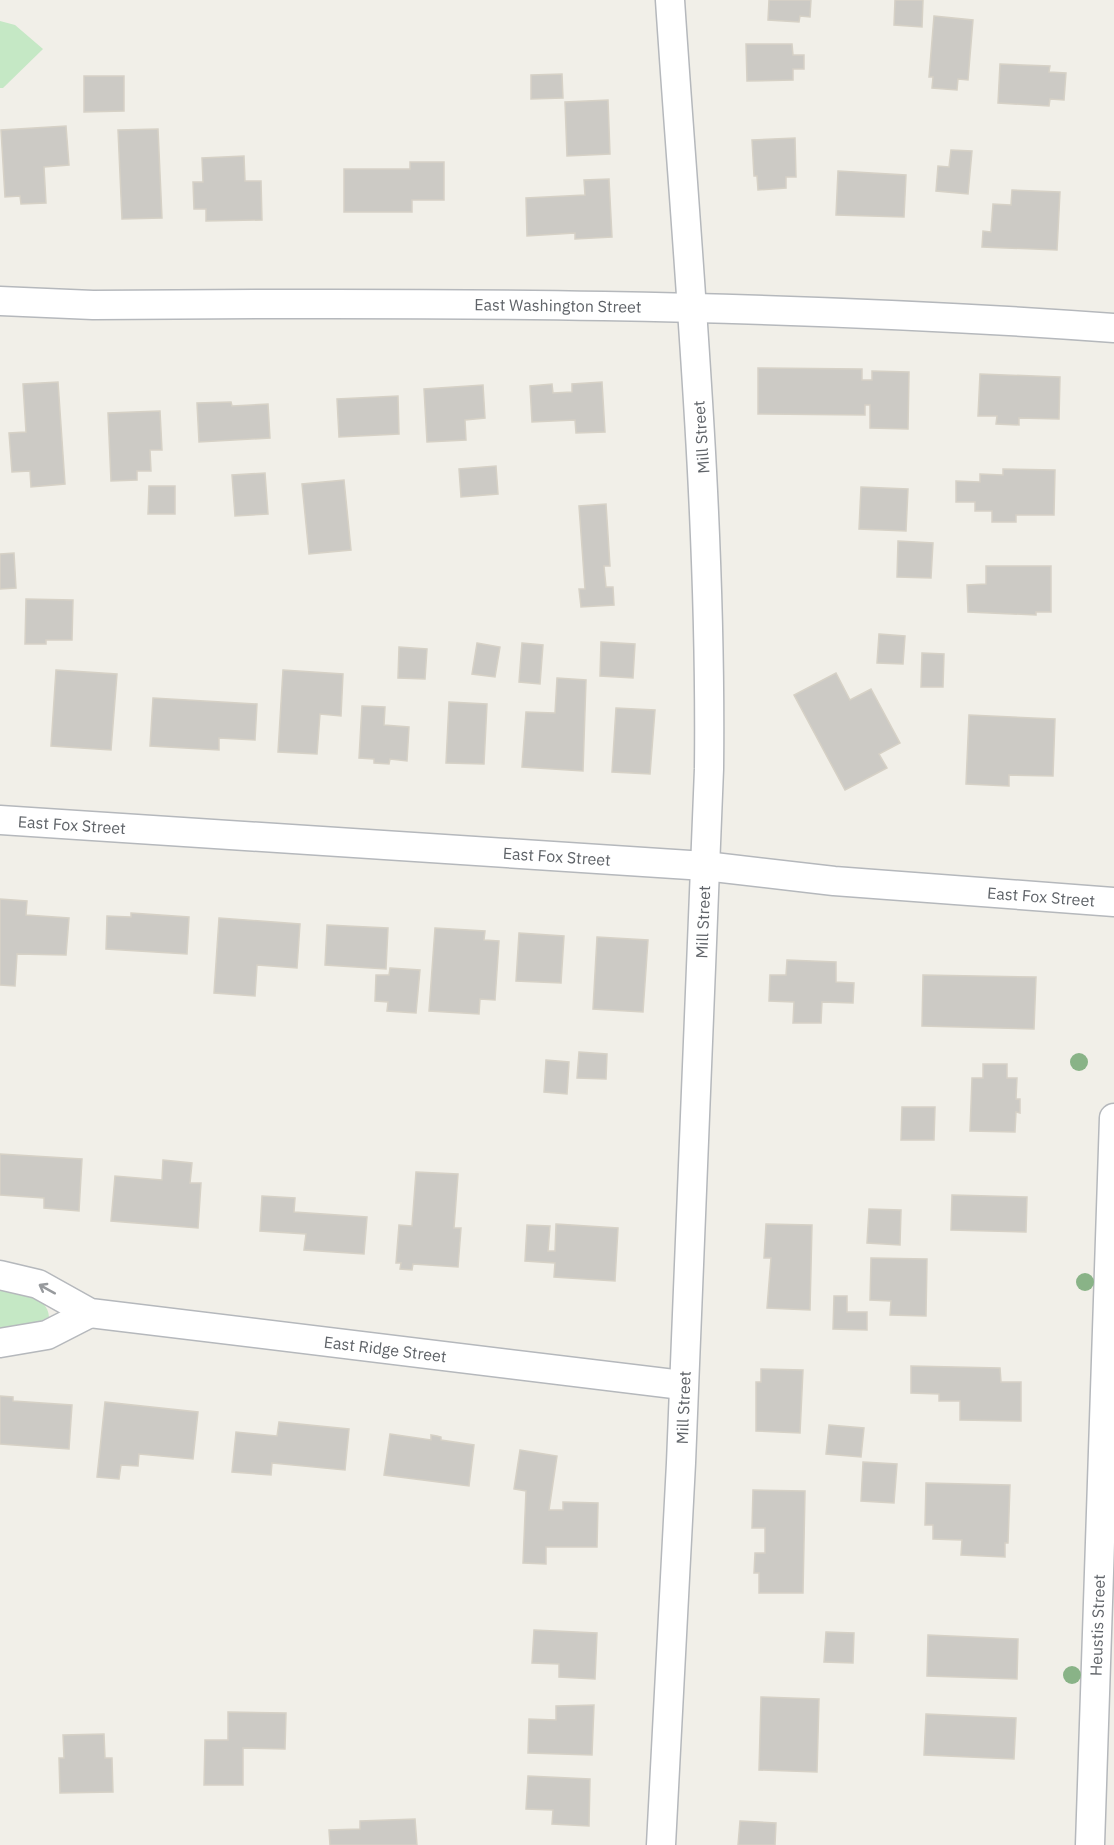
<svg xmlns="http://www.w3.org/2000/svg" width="1114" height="1845" viewBox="0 0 1114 1845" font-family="'IBM Plex Sans',sans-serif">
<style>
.green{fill:#c5e8c5}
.building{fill:#cccac5;stroke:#d6d1c6;stroke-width:1.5}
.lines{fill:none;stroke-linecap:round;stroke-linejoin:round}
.minor-casing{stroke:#b5b8bc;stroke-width:31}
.minor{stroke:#fff;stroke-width:28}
.tree{fill:#89b387}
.oneway{stroke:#979a9d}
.labels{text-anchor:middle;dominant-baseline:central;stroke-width:4.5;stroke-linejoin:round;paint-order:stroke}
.street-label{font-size:16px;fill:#5f6368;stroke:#fff}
</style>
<rect width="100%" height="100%" fill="#f1efe8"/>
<g class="green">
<path d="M0,21L15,25L43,49L3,88H0Z"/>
<path d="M0,1286C17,1291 48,1295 49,1317L30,1326L0,1328Z"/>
</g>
<g class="building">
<path d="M769,0H811L810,17L800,16L799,22L768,20Z"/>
<path d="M895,0H923L922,27L894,25Z"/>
<path d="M934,16L973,20L968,80L958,79L957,90L932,88L933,77H929Z"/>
<path d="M746,44H792L793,55H804V69H793V80L747,81Z"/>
<path d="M1000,64L1050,66L1049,72L1066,73L1064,100L1050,99L1049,106L998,103Z"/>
<path d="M562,74L563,98L531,99V75Z"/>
<path d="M84,76H124V111L84,112Z"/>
<path d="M608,100L610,154L567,156L565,102Z"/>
<path d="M66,126L69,165L44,167L46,203L21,204L20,196L5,197L1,130Z"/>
<path d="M158,129L162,218L122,219L118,130Z"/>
<path d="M795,138L796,177H786V188L758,190L757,176H754L752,140Z"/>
<path d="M951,150L972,151L968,194L936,191L938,166L949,167Z"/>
<path d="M244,156L245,181H261L262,220L206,221V209H194L193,182H203L202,158Z"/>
<path d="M410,162H444V200H412V212H344V169H410Z"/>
<path d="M838,171L906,175L904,217L836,215Z"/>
<path d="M609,179L612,237L575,239V233L527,236L526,198L585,195L584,180Z"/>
<path d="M1012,190L1060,192L1057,250L982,247L983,231L991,232L993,204L1011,205Z"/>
<path d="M758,368L862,369V380H872V371L909,372L908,429L870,428V405H865V415L758,414Z"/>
<path d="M980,374L1060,377L1059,419L1019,418V425L996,424L997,416H978Z"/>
<path d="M58,382L65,484L31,487L30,471L12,472L9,433L26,432L23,384Z"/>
<path d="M602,382L605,432L576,433L575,420L532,422L530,386L552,384L553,393L572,392V384Z"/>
<path d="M483,385L485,418L465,420L466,440L427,442L424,389Z"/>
<path d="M398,396L399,434L339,437L337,399Z"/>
<path d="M231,402L232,406L268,404L270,438L199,442L197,403Z"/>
<path d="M160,411L162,450H150L151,471H137V480L111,481L108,413Z"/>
<path d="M496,466L498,494L461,497L459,469Z"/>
<path d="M1003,469L1055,470L1054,515H1016V522H992V511H975V502H956V481L980,482V474L1003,475Z"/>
<path d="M265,473L268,514L235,516L232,475Z"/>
<path d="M344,480L351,550L309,554L302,484Z"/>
<path d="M149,486H175V514H148Z"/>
<path d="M861,487L908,489L906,531L859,529Z"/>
<path d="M606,504L610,566H604L606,587H613L614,605L581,607L579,589H585L579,506Z"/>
<path d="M898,541L933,543L931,578L897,577Z"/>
<path d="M14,553L16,588L0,589V554Z"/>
<path d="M986,566H1051V612H1036V615L968,612L967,585L986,584Z"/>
<path d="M26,599L73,600L72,640H46V644H25Z"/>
<path d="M879,634L905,636L903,664L877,663Z"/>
<path d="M601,642L635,644L633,678L600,676Z"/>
<path d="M477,643L500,647L495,677L472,674Z"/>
<path d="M522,643L543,645L540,684L519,682Z"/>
<path d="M399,647L427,649L425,679L398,678Z"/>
<path d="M922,653L944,654L943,687H921Z"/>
<path d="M56,670L117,674L111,750L51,746Z"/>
<path d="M283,670L343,674L341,716L320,714L317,754L278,752Z"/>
<path d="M836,673L850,700L871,689L900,743L879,754L887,768L845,790L794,695Z"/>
<path d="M557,678L586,680L583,771L522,767L526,712L555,713Z"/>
<path d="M153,698L257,704L255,740L219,738V750L150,746Z"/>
<path d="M449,702L487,704L484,764L446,763Z"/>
<path d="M362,706L385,707L384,725L409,727L407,761L390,759L389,764L374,763V759L359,758Z"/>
<path d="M616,708L655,710L650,774L612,772Z"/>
<path d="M969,715L1055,719L1053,776L1009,775V786L966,784Z"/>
<path d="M0,899L27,901L26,915L69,918L66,955L17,954L15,986L0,985Z"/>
<path d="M131,913L189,917L187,954L106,949L107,916L131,917Z"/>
<path d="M219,918L300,924L297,968L257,965L255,996L214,993Z"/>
<path d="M327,925L388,928L386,969L325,965Z"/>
<path d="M435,928L485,931L484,940L499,941L495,1000L480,999L479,1014L429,1011Z"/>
<path d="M519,933L564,936L561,983L516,981Z"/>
<path d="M597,937L648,940L643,1012L593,1009Z"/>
<path d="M787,960L836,962V982L854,983L853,1003L822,1002L821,1023H793L794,1002L769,1001L770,975H786Z"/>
<path d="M390,968L420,970L416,1013L387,1011L388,1002L375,1001L376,975H389Z"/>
<path d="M923,975L1036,977L1034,1029L922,1026Z"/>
<path d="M579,1052L607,1054L606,1079L577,1078Z"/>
<path d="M546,1060L569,1062L567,1094L544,1092Z"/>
<path d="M983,1064H1007V1078H1017L1016,1099H1020V1113L1016,1112L1015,1132L970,1131L972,1078H983Z"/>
<path d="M902,1107H935L934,1140H901Z"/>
<path d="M0,1154L82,1159L79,1211L44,1208V1198L0,1195Z"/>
<path d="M163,1160L192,1163L190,1183H201L198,1228L111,1221L115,1176L162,1180Z"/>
<path d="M416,1172L458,1174L454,1228H461L458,1267L413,1264L412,1270L400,1269L401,1263H396L399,1225L412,1226Z"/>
<path d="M952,1195L1027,1197L1026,1232L951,1230Z"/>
<path d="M262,1196L295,1198L294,1212L367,1217L364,1254L304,1250L306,1234L260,1231Z"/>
<path d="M869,1209L901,1210L900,1245L867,1243Z"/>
<path d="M556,1224L618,1228L615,1281L554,1277L555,1263L525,1261L527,1225L550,1226L548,1251H555Z"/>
<path d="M766,1224L812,1225L810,1310L767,1308L771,1258H764Z"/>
<path d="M871,1258L927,1259L926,1316L890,1315L891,1301L870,1300Z"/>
<path d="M834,1296H847V1312H867V1330L833,1329Z"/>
<path d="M911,1366L1000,1368L1001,1382H1021V1421L960,1420V1401H939V1394L911,1393Z"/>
<path d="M761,1369L803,1370L800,1433L756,1431V1382H761Z"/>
<path d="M0,1396L13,1397V1401L72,1405L69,1449L0,1444Z"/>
<path d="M105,1402L198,1412L193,1459L139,1454L138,1466L121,1465L119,1479L97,1477Z"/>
<path d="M279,1422L349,1429L345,1470L272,1463L271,1475L232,1472L236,1432L277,1436Z"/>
<path d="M829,1425L864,1428L861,1457L826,1454Z"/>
<path d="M390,1434L431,1440V1435L437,1436L441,1437V1440L474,1445L469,1486L384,1475Z"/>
<path d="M520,1450L557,1456L549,1510H563V1502L598,1503L597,1547H546V1564L523,1563L526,1491L514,1489Z"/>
<path d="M863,1462L897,1464L894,1503L861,1501Z"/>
<path d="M926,1483L1010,1485L1008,1543H1005V1557L961,1555L962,1540L933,1539V1525H925Z"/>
<path d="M753,1490L805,1491L803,1593H759V1573H754L755,1553H765V1528H752Z"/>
<path d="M534,1630L597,1633L595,1679L559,1677V1664L532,1663Z"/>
<path d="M826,1632L854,1633L853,1663L824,1662Z"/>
<path d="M928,1635L1018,1639L1017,1679L927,1676Z"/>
<path d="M761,1697L819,1699L817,1772L759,1770Z"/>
<path d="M594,1705L592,1755L528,1753L529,1719L556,1720V1706Z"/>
<path d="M228,1712L286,1713L285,1749L243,1748V1785H204L205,1740H228Z"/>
<path d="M926,1714L1016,1718L1014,1759L924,1755Z"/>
<path d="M104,1734L105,1758H112L113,1792L60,1793L59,1758H64L63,1735Z"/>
<path d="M528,1776L590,1779L589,1826L552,1824L553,1810L526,1809Z"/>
<path d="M415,1819L417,1845H330L329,1830L360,1829V1821Z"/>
<path d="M740,1821L776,1823L775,1845H738Z"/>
</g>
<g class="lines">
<defs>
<g id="minor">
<path id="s1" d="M0,301L93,305C434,302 774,303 1114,328"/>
<path id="s2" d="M0,820L705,866L834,881L1114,902"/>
<path id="s3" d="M0,1275L38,1284L90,1313L682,1385"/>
<path d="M0,1343L47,1335L90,1313"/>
<path id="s4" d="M661,1845L681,1463L709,769C712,512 687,256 670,0"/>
<path id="s5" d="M1090,1845L1114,1118"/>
</g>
</defs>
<use href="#minor" class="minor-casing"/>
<use href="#minor" class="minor"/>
</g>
<g class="tree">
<circle cx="1079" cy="1062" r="9"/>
<circle cx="1085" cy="1282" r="9"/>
<circle cx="1072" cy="1675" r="9"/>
</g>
<defs><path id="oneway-shaft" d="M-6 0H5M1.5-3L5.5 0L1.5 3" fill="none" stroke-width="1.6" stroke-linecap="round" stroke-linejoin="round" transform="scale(1.5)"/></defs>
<use class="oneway" href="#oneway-shaft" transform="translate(47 1289) rotate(-151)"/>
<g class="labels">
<g class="street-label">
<text stroke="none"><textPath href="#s1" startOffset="558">East Washington Street</textPath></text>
<text transform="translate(701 437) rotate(-94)">Mill Street</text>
<text stroke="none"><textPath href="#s2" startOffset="72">East Fox Street</textPath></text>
<text stroke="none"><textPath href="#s2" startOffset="558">East Fox Street</textPath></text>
<text stroke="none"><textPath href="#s2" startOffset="1044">East Fox Street</textPath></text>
<text stroke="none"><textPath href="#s4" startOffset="924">Mill Street</textPath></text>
<text stroke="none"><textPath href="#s3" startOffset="396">East Ridge Street</textPath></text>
<text stroke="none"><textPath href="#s4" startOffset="438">Mill Street</textPath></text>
<text stroke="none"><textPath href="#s5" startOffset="220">Heustis Street</textPath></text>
</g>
</g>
</svg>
